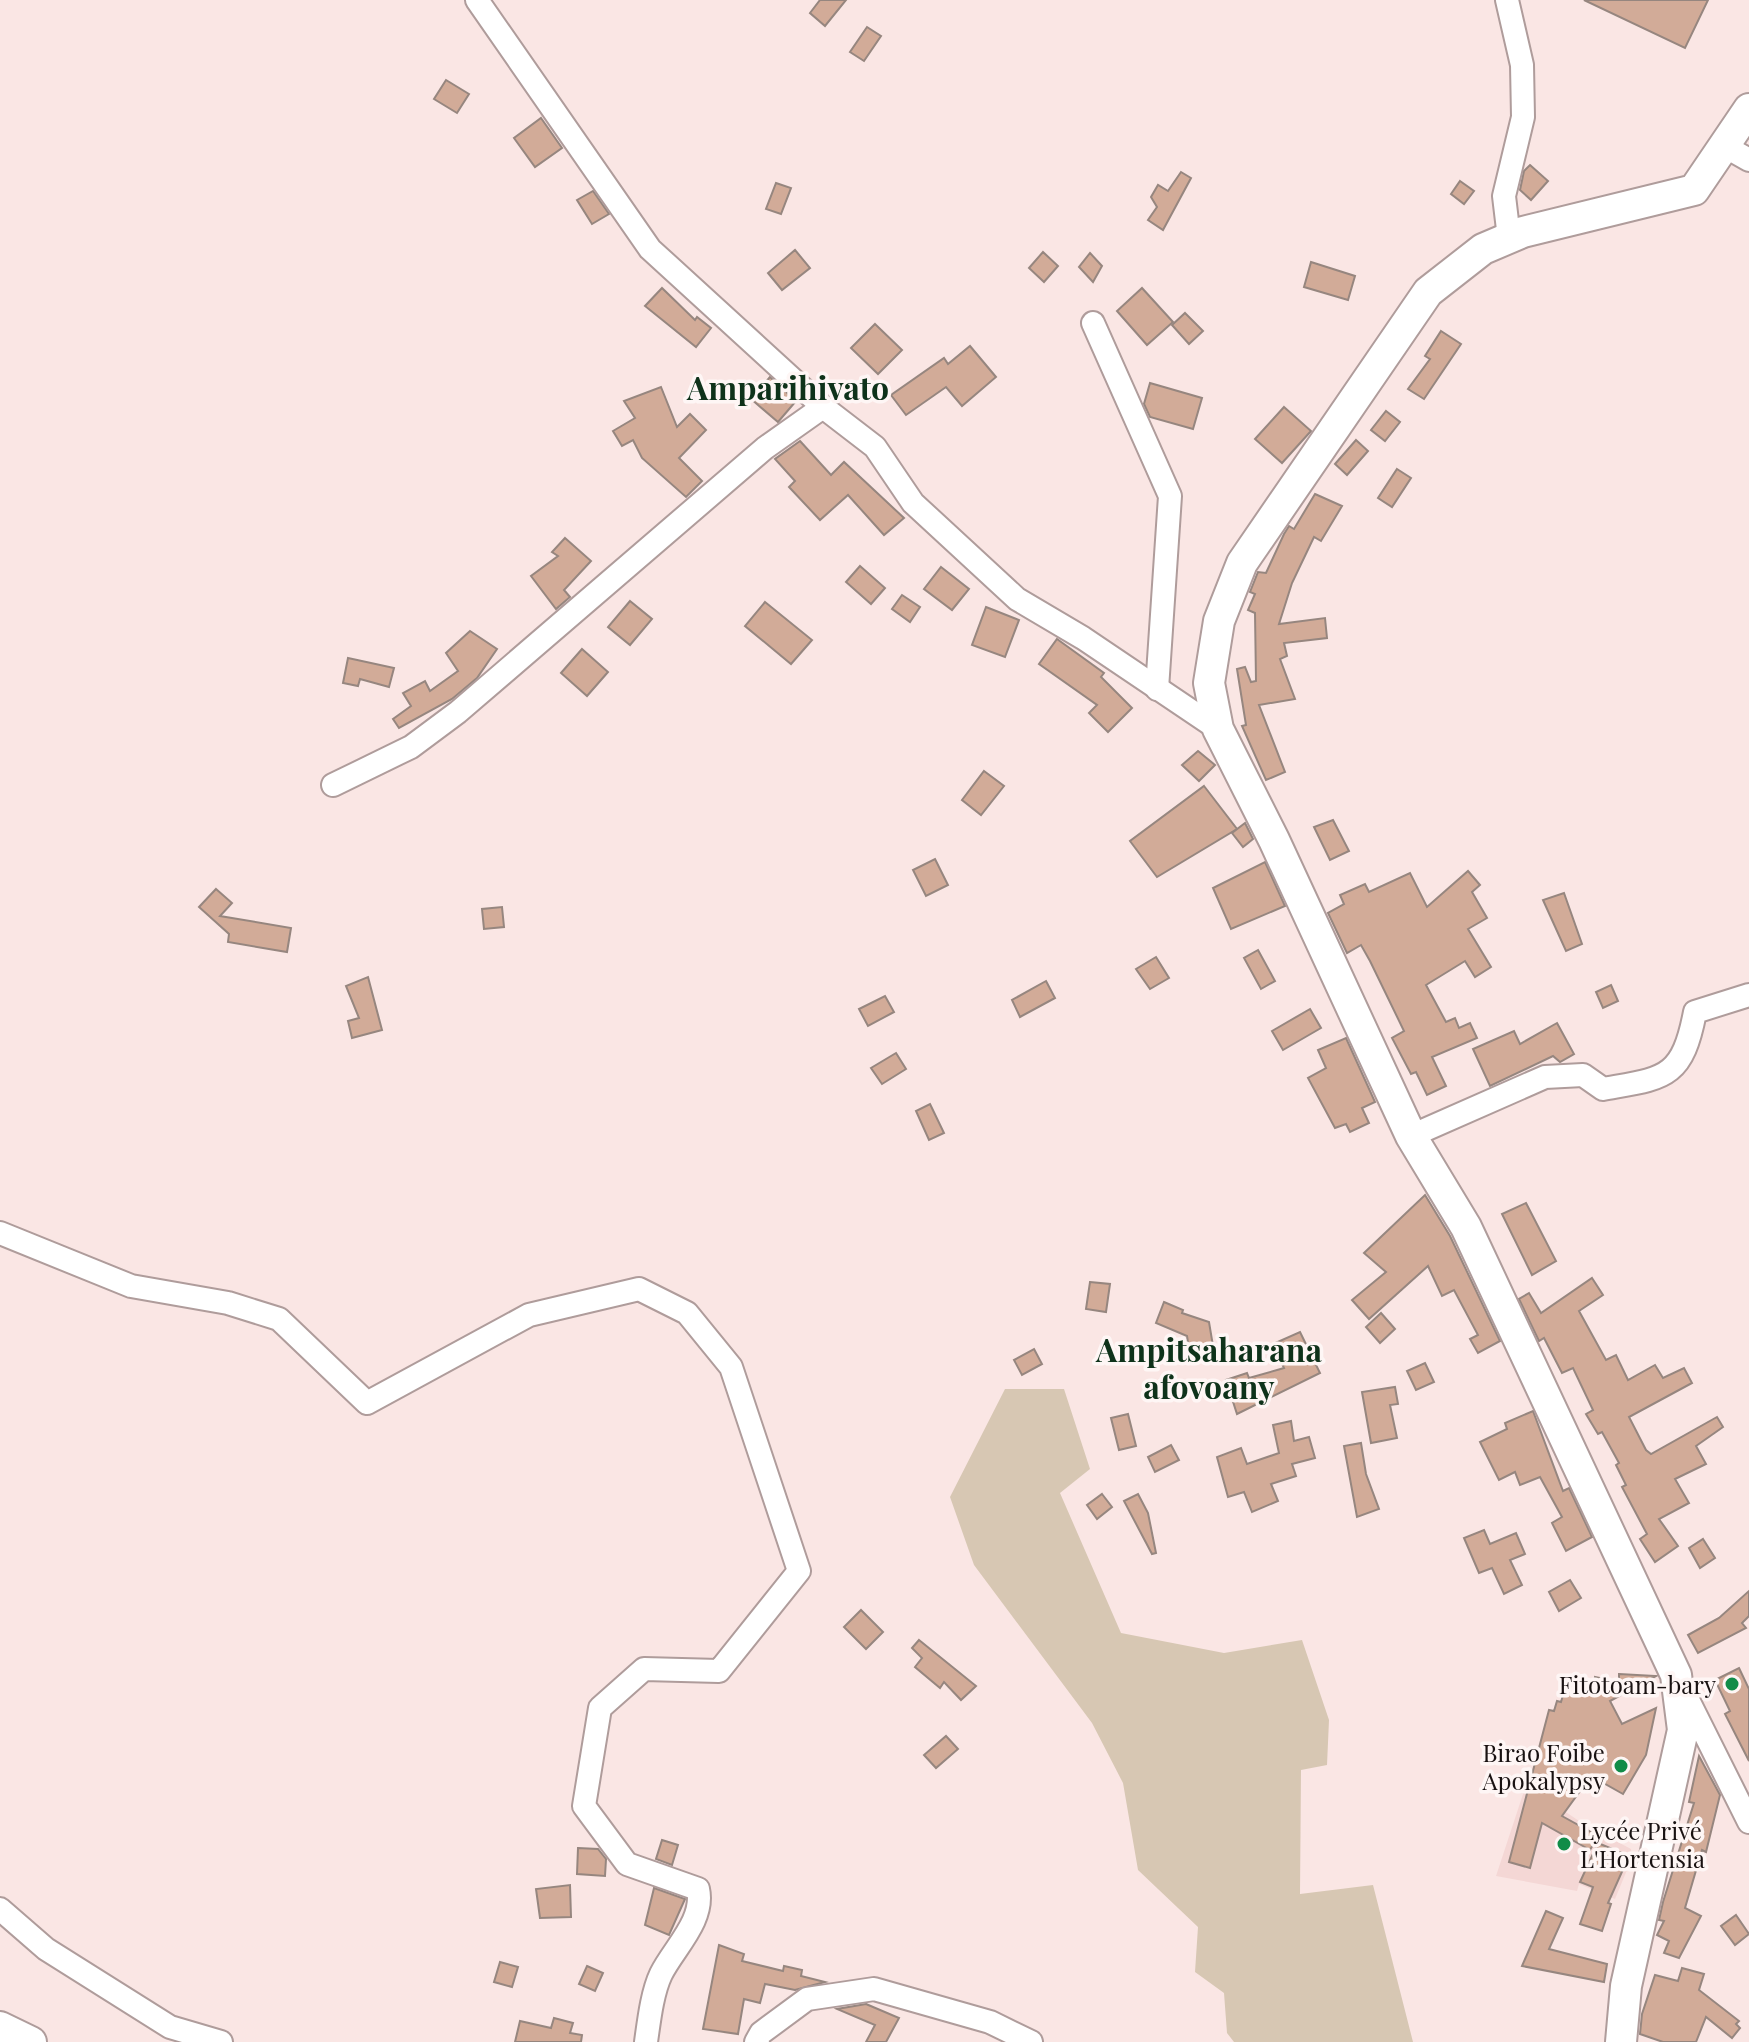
<svg xmlns="http://www.w3.org/2000/svg" width="1749" height="2042" viewBox="0 0 1749 2042" font-family="'Playfair Display',serif">
<style>
.built{fill:#f4d7d5}
.green{fill:#d7c7b3}
.building{fill:#d2ab98;stroke:#96867f;stroke-width:2}
.lines{fill:none;stroke-linecap:round;stroke-linejoin:round}
.street-casing{stroke:#af9c9b;stroke-width:26}
.secondary-casing{stroke:#af9c9b;stroke-width:34}
.street{stroke:#fff;stroke-width:22}
.secondary{stroke:#fff;stroke-width:30}
.poi-dot{fill:#118c48;stroke:#fef6f5;stroke-width:3}
.labels{text-anchor:middle;dominant-baseline:central;stroke-width:7;stroke-linejoin:round;paint-order:stroke}
.poi-label{font-size:24px;fill:#191212;stroke:#fef6f5;text-anchor:end}
.district-label{font-size:32px;font-weight:bold;fill:#0e321a;stroke:#fef6f5}
</style>
<rect width="100%" height="100%" fill="#fae6e4"/>
<path class="built" d="M1526,1785L1582,1823L1631,1849L1632,1858L1615,1899L1579,1884L1577,1891L1496,1876Z"/>
<path class="green" d="M1005,1389H1064L1090,1469L1060,1493L1121,1633L1224,1653L1302,1640L1329,1720L1327,1765L1301,1770L1300,1894L1373,1885L1413,2042H1234L1227,2033L1224,1993L1195,1972L1198,1927L1138,1870L1123,1783L1092,1723L974,1565L950,1497Z"/>
<g class="building">
<path d="M820,0H846L825,26L810,13Z"/>
<path d="M1584,0H1708L1685,48Z"/>
<path d="M867,27L881,36L864,61L850,52Z"/>
<path d="M446,80L469,94L457,113L434,99Z"/>
<path d="M541,118L562,148L535,167L514,138Z"/>
<path d="M1530,165L1548,181L1531,200L1520,190L1524,171Z"/>
<path d="M1181,172L1191,178L1163,230L1148,220L1157,207L1151,197L1158,185L1168,191Z"/>
<path d="M1460,181L1474,191L1464,204L1451,194Z"/>
<path d="M776,183L791,188L781,214L766,209Z"/>
<path d="M593,191L609,214L592,224L577,200Z"/>
<path d="M795,250L810,268L782,290L768,273Z"/>
<path d="M1043,252L1058,266L1044,282L1029,268Z"/>
<path d="M1090,253L1102,266L1093,282L1079,267Z"/>
<path d="M1311,262L1355,276L1348,300L1304,287Z"/>
<path d="M662,288L695,320L697,317L711,328L696,347L645,306Z"/>
<path d="M1142,288L1173,322L1147,345L1117,311Z"/>
<path d="M1185,313L1203,331L1189,344L1172,325Z"/>
<path d="M875,324L902,350L878,374L851,348Z"/>
<path d="M1441,331L1461,344L1424,399L1408,389L1430,359L1425,356Z"/>
<path d="M970,346L996,377L962,406L946,387L906,415L891,395L944,358L948,364Z"/>
<path d="M770,377L796,401L778,422L751,399Z"/>
<path d="M1150,383L1202,398L1193,429L1150,417L1144,404Z"/>
<path d="M661,387L677,427L690,414L706,430L679,458L702,481L686,497L642,458L633,440L622,446L613,431L635,418L624,401Z"/>
<path d="M1284,407L1311,431L1282,463L1255,439Z"/>
<path d="M1386,411L1400,422L1385,441L1371,430Z"/>
<path d="M1356,440L1368,451L1347,475L1335,464Z"/>
<path d="M800,441L831,475L844,462L904,518L884,535L848,495L820,520L789,487L795,481L775,459Z"/>
<path d="M1397,469L1411,478L1392,507L1378,498Z"/>
<path d="M1315,494L1342,506L1321,541L1314,537L1292,583L1279,624L1325,618L1327,638L1284,643L1287,656L1280,659L1295,699L1259,705L1285,772L1266,780L1242,726L1246,725L1237,669L1245,667L1251,682L1256,681L1255,613L1248,610L1255,594L1250,592L1258,572L1266,573L1284,534L1289,526L1294,529Z"/>
<path d="M565,538L591,561L564,590L570,597L556,609L531,576L558,556L552,552Z"/>
<path d="M860,566L885,588L871,604L846,582Z"/>
<path d="M941,567L969,589L952,610L924,589Z"/>
<path d="M902,595L920,607L910,622L892,609Z"/>
<path d="M630,601L652,619L630,645L608,627Z"/>
<path d="M765,602L812,640L791,664L745,626Z"/>
<path d="M986,607L1019,620L1005,657L972,645Z"/>
<path d="M470,631L497,649L477,678L452,699L399,728L393,719L411,706L403,693L425,681L430,691L458,671L446,653Z"/>
<path d="M1057,639L1104,673L1101,677L1132,708L1108,732L1089,713L1097,705L1039,664Z"/>
<path d="M582,649L608,672L587,696L561,673Z"/>
<path d="M348,658L394,668L389,687L360,679L358,686L343,683Z"/>
<path d="M1198,751L1215,765L1199,781L1182,765Z"/>
<path d="M984,771L1004,786L981,815L962,800Z"/>
<path d="M1204,786L1237,829L1157,877L1130,841Z"/>
<path d="M1333,820L1349,851L1330,860L1314,827Z"/>
<path d="M1245,823L1253,839L1243,847L1232,833Z"/>
<path d="M935,859L948,885L926,896L913,870Z"/>
<path d="M1265,862L1285,906L1231,929L1213,888Z"/>
<path d="M1468,871L1480,885L1472,892L1487,918L1468,929L1491,967L1475,977L1465,961L1426,985L1446,1022L1455,1018L1459,1028L1470,1023L1477,1038L1432,1057L1446,1086L1427,1095L1416,1072L1411,1074L1392,1038L1404,1031L1370,961L1361,945L1347,953L1328,913L1344,904L1340,895L1365,884L1369,892L1410,873L1427,907Z"/>
<path d="M216,889L232,903L220,916L291,928L287,952L228,942L229,934L199,907Z"/>
<path d="M1564,893L1582,944L1566,951L1543,900Z"/>
<path d="M502,907L504,927L484,929L482,909Z"/>
<path d="M1258,950L1275,981L1261,989L1244,958Z"/>
<path d="M1156,957L1169,978L1150,989L1136,969Z"/>
<path d="M368,977L382,1030L352,1038L348,1021L359,1018L346,986Z"/>
<path d="M1046,981L1055,998L1020,1017L1012,1000Z"/>
<path d="M1611,985L1618,1001L1603,1008L1596,992Z"/>
<path d="M885,996L894,1012L868,1026L859,1009Z"/>
<path d="M1310,1009L1321,1028L1283,1050L1272,1031Z"/>
<path d="M1557,1023L1574,1054L1560,1062L1553,1056L1490,1086L1473,1049L1514,1031L1520,1044Z"/>
<path d="M1346,1038L1375,1102L1362,1108L1369,1123L1350,1132L1346,1124L1335,1128L1308,1078L1326,1068L1318,1050Z"/>
<path d="M896,1053L906,1069L882,1084L871,1068Z"/>
<path d="M930,1104L944,1133L929,1140L916,1111Z"/>
<path d="M1425,1195L1450,1236L1500,1341L1478,1353L1470,1339L1478,1335L1454,1290L1442,1296L1428,1266L1369,1319L1352,1300L1386,1272L1364,1253Z"/>
<path d="M1526,1203L1556,1261L1532,1275L1502,1214Z"/>
<path d="M1592,1278L1603,1295L1579,1311L1606,1360L1616,1355L1628,1380L1655,1365L1663,1378L1684,1368L1692,1383L1629,1417L1646,1450L1651,1454L1717,1417L1723,1427L1696,1446L1706,1464L1675,1479L1689,1503L1659,1519L1678,1546L1655,1562L1640,1539L1647,1534L1622,1487L1626,1485L1616,1465L1619,1463L1602,1432L1598,1434L1586,1414L1593,1410L1573,1368L1562,1373L1544,1338L1539,1341L1519,1299L1529,1293L1541,1313Z"/>
<path d="M1090,1282L1110,1284L1106,1312L1086,1309Z"/>
<path d="M1164,1302L1183,1310L1182,1313L1209,1322L1215,1358L1191,1362L1187,1336L1156,1323Z"/>
<path d="M1381,1313L1395,1329L1380,1343L1366,1327Z"/>
<path d="M1300,1332L1320,1373L1237,1414L1226,1380L1247,1373L1249,1378L1284,1368L1273,1344Z"/>
<path d="M1034,1349L1042,1364L1022,1375L1014,1360Z"/>
<path d="M1425,1363L1434,1382L1416,1390L1407,1371Z"/>
<path d="M1395,1387L1398,1404L1390,1405L1397,1438L1371,1443L1362,1392Z"/>
<path d="M1533,1411L1563,1491L1569,1488L1592,1537L1566,1551L1552,1523L1562,1517L1540,1477L1520,1485L1515,1472L1499,1480L1480,1442L1507,1429L1505,1423Z"/>
<path d="M1128,1414L1136,1446L1119,1450L1111,1418Z"/>
<path d="M1291,1421L1294,1441L1309,1437L1315,1458L1292,1464L1296,1476L1271,1484L1278,1501L1252,1512L1244,1492L1228,1497L1217,1457L1241,1448L1247,1464L1279,1453L1273,1425Z"/>
<path d="M1361,1443L1366,1474L1379,1509L1357,1517L1344,1446Z"/>
<path d="M1171,1445L1179,1460L1155,1472L1148,1457Z"/>
<path d="M1102,1494L1112,1507L1097,1519L1087,1505Z"/>
<path d="M1138,1494L1148,1513L1156,1553L1152,1554L1124,1501Z"/>
<path d="M1484,1530L1490,1544L1516,1533L1525,1554L1510,1560L1522,1585L1504,1594L1492,1568L1479,1573L1464,1538Z"/>
<path d="M1703,1539L1715,1558L1700,1568L1689,1548Z"/>
<path d="M1570,1580L1581,1598L1559,1611L1549,1592Z"/>
<path d="M1749,1591V1616L1742,1623L1746,1628L1698,1653L1688,1635L1719,1618Z"/>
<path d="M861,1610L883,1632L866,1649L844,1627Z"/>
<path d="M919,1640L976,1686L961,1700L944,1682L940,1688L915,1667L922,1658L912,1648Z"/>
<path d="M1739,1668L1749,1689V1761L1725,1714L1730,1711L1715,1680Z"/>
<path d="M1619,1674L1656,1676L1610,1701L1622,1724L1656,1708L1646,1755L1623,1794L1591,1776L1562,1816L1598,1836L1590,1850L1542,1823L1530,1868L1509,1862L1549,1710L1554,1711L1557,1701L1561,1702L1566,1685L1579,1689L1580,1683L1594,1686L1595,1677L1619,1682Z"/>
<path d="M946,1736L958,1749L936,1768L924,1755Z"/>
<path d="M1699,1756L1720,1795L1706,1852L1702,1850L1685,1908L1701,1916L1679,1958L1664,1953L1669,1941L1657,1935L1664,1921L1659,1920L1663,1902L1694,1803L1689,1802Z"/>
<path d="M662,1840L678,1845L672,1865L656,1859Z"/>
<path d="M1598,1843L1629,1856L1608,1903L1611,1904L1602,1931L1580,1924L1593,1887L1580,1882Z"/>
<path d="M578,1848L598,1849L606,1859L605,1876L577,1874Z"/>
<path d="M570,1885L571,1917L540,1918L536,1889Z"/>
<path d="M654,1888L685,1899L669,1935L645,1925Z"/>
<path d="M1546,1911L1563,1918L1549,1949L1607,1964L1604,1982L1522,1966Z"/>
<path d="M1736,1915L1749,1934L1735,1945L1721,1926Z"/>
<path d="M719,1945L744,1954L742,1961L783,1971L784,1966L802,1970L801,1976L825,1982L795,1990L765,1984L760,2003L744,1999L738,2034L703,2029Z"/>
<path d="M500,1962L518,1967L512,1987L494,1982Z"/>
<path d="M587,1966L603,1973L595,1991L579,1984Z"/>
<path d="M1682,1968L1704,1974L1699,1990L1739,2021L1736,2024L1740,2028L1732,2038L1706,2017L1696,2042H1663L1640,2034L1642,2014L1655,1975L1678,1981Z"/>
<path d="M866,2004L899,2018L886,2042H866L875,2025L837,2009Z"/>
<path d="M554,2018L573,2023L570,2033L582,2035L581,2042H515L520,2021L551,2028Z"/>
</g>
<g class="lines">
<defs>
<g id="street">
<path d="M477,0L650,249L823,407L875,447L913,503L1017,599L1083,638L1218,729"/>
<path d="M1507,0L1522,65L1523,117L1504,196L1509,238"/>
<path d="M1726,147L1749,160"/>
<path d="M1093,323L1170,496L1157,689"/>
<path d="M333,785L411,747L458,712L765,448L823,407"/>
<path d="M1411,1136L1545,1077L1583,1075L1603,1089C1664,1078 1682,1080 1695,1012L1749,995"/>
<path d="M0,1233L131,1286L228,1303L279,1319L367,1403L529,1315L639,1289L687,1313L731,1367L799,1571L719,1671L644,1669L600,1708L584,1806L627,1864L698,1889C705,1920 674,1948 661,1974C652,1993 649,2021 646,2042"/>
<path d="M1683,1690L1749,1822"/>
<path d="M0,1909L46,1949L170,2027L221,2042"/>
<path d="M756,2042L761,2033L807,1999L874,1989L990,2022L1031,2042"/>
</g>
<g id="secondary">
<path d="M0,2027L31,2042"/>
<path d="M1621,2042L1626,1986L1683,1730L1676,1675L1466,1227L1411,1136L1274,840L1218,729L1209,683L1219,621L1242,563L1428,292L1483,249L1523,232L1694,190L1749,109"/>
</g>
</defs>
<use href="#street" class="street-casing"/>
<use href="#secondary" class="secondary-casing"/>
<use href="#street" class="street"/>
<use href="#secondary" class="secondary"/>
</g>
<g class="poi-dot">
<circle cx="1732" cy="1684" r="8"/>
<circle cx="1621" cy="1766" r="8"/>
<circle cx="1564" cy="1844" r="8"/>
</g>
<g class="labels">
<g class="poi-label">
<text x="1716" y="1684">Fitotoam-bary</text>
<text x="1605" y="1752">Birao Foibe<tspan x="1605" dy="28">Apokalypsy</tspan></text>
<text x="1580" y="1830" text-anchor="start">Lycée Privé<tspan x="1580" dy="28">L'Hortensia</tspan></text>
</g>
<g class="district-label">
<text x="788" y="386">Amparihivato</text>
<text x="1209" y="1348">Ampitsaharana<tspan x="1209" dy="37">afovoany</tspan></text>
</g>
</g>
</svg>
